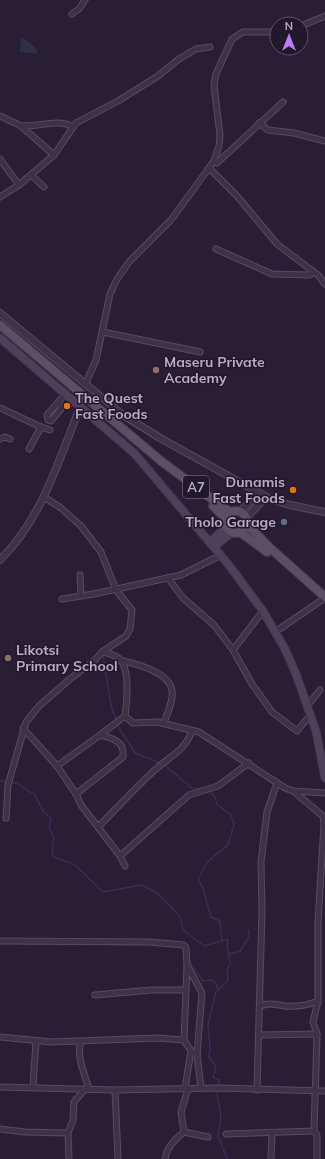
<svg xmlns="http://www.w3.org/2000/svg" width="325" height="1159" viewBox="0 0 325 1159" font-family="Mulish,sans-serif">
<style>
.green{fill:#2c3146}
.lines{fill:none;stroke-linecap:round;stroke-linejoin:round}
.stream{stroke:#402a55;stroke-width:1.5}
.minor-casing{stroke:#574c62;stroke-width:7}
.tertiary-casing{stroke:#574c62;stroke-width:8}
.secondary-casing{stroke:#43384d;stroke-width:9}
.primary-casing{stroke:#43384d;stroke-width:10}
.minor{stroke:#3d3246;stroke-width:5}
.tertiary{stroke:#3d3246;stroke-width:6}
.secondary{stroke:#4e405a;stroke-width:7}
.primary{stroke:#5b4f67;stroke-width:8}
.education-dot{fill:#8d6e63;stroke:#21182b;stroke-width:1.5}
.food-dot{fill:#e8710a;stroke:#21182b;stroke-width:1.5}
.service-dot{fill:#5c6f8a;stroke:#21182b;stroke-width:1.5}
.labels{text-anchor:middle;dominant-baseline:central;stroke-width:3;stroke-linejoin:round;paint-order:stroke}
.shield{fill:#21182b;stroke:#8b7f96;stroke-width:1}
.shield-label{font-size:13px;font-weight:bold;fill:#b9abc4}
.poi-label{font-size:14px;font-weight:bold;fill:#b9abc4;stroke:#21182b;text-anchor:start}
</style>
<rect width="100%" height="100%" fill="#2a1e36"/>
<path class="green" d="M21,38C27,39 37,47 38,54L20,52Z"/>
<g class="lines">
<g class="stream">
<path d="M103,655L111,705L118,726L135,753L160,763"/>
<path d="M163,764L192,788L203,789"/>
<path d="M0,781L17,783L35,795L43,811L51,818L49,828L54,837L52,853L54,857L75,865L103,892L142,885L155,892L166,902L180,917L183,930L204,946L228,939L227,945L230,964L227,970L228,980L216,992L208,1024L210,1048L209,1057L216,1067L213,1077L219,1080L217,1093L221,1117L218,1135L227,1159"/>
<path d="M209,790L215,797L217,804L231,815L234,824L228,845L207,862L198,880L203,888L211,917L220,921L222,941"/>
<path d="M229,954L240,951L249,937V930"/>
<path d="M189,961L203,981L212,980L217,985L218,990"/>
</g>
<defs>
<g id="minor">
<path d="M72,14L79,9L85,0"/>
<path d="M301,26L325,16"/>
<path d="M0,116C7,119 13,123 20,125C34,129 58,117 73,127"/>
<path d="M259,123L268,130L294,133L325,141"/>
<path d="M21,126L54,155"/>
<path d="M0,159L19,185"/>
<path d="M214,161L217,163L283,102"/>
<path d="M210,169L237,196L277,244L318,275L325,284"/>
<path d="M31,175L44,187"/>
<path d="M0,197L19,185L54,155L76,123L118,101L158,76L179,59L196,49L210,47"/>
<path d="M216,249L272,274L310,275L313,271"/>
<path d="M103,332L200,352"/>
<path d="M86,383L96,360L110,294L117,279L129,262L171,220L214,161L219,146L220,135L214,85L216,74L232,39L243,32H277"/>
<path d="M59,402L61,409L51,421L48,420L47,415L66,393"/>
<path d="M0,408L41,427"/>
<path d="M0,439L5,437L10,439"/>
<path d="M29,449L41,427L50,430"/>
<path d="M80,575L81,595"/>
<path d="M168,578L183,598L214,625L233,650L252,684L272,712L297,731L307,719L312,717"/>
<path d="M62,599L94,594L181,575L221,555"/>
<path d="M275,632L325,598"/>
<path d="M233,650L263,611"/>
<path d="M102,652C108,653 115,655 120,659C130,671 127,701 125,716L133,723L157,722L199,732L285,788L293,791L325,793"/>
<path d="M120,660C136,664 168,671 172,690C174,700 167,714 164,723"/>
<path d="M308,705L320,690"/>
<path d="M23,728L57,766L76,794L81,805L120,856L125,866"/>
<path d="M100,735L125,716"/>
<path d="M57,766L100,735C112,738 125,741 123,757L76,794"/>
<path d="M293,791L323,816L324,824L318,921V1001L313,1022L317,1034L314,1131L317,1135V1159"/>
<path d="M6,818L8,785L26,722L39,706L70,679L95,660L102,652L126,636L130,629L132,610L116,590L101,552L81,526L61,508L44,497"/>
<path d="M98,827C117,808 136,787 157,768C171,756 185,750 192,731"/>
<path d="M120,856L189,795L218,786L249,763"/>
<path d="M0,941L149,942L184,945L186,948L187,965L202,993L197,1055"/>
<path d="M95,995L152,990H185"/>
<path d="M260,1006C269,1002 276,1005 285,1006C296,1007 308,1005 318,1001"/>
<path d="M259,1035L317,1034"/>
<path d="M0,1037L52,1042L157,1038L184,1040L191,1051L185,1088"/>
<path d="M184,1040L187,966"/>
<path d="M81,1042C76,1056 85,1075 89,1089"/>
<path d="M194,1053L197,1055L201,1088"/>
<path d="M0,1087L115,1090L218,1088L325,1091"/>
<path d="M33,1087L36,1041"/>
<path d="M115,1090L118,1159"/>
<path d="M257,1090L262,911L261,862L267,812L277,783"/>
<path d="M0,1129L25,1132L68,1133L73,1120L74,1102L85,1089"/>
<path d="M184,1132L181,1112L188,1089"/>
<path d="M68,1133L69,1159"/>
<path d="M226,1134L314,1131"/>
<path d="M165,1159C167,1146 175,1140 184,1132L208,1137"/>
<path d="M271,1159L272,1133"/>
</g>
<g id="tertiary">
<path d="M0,313L123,415L160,438L270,499L290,505L325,512"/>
<path d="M240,511L260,493"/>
<path d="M246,518L266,497"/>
<path d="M0,560C42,519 59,459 81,405"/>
</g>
<g id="secondary">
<path d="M0,338L134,453L228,564L263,611L285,649L296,674L316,731L325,778"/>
<path d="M210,542L226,527"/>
<path d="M214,547L232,532"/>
</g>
<g id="primary">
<path d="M0,325L161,461L224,508L231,512"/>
<path d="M213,506L225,518"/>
<circle cx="236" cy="522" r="11"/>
<path d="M247,524L269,547L325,597"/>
<path d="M240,532L267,552"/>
</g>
</defs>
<use href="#minor" class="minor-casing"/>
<use href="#tertiary" class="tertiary-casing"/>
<use href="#secondary" class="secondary-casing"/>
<use href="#primary" class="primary-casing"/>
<use href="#minor" class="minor"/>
<use href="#tertiary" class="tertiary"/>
<use href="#secondary" class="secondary"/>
<use href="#primary" class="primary"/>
</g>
<g class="education-dot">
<circle cx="156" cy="370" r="4"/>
<circle cx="8" cy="658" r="4"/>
</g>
<g class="food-dot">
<circle cx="67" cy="406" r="4"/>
<circle cx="293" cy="490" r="4"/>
</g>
<circle class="service-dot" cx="284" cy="522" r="4"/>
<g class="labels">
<rect class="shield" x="183" y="476" width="26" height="22" rx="3"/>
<g class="shield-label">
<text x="196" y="487">A7</text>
</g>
<g class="poi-label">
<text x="164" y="362">Maseru Private<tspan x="164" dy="16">Academy</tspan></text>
<text x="75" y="398">The Quest<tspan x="75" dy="16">Fast Foods</tspan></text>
<text x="285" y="482" text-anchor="end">Dunamis<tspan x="285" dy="16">Fast Foods</tspan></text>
<text x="276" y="522" text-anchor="end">Tholo Garage</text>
<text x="16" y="650">Likotsi<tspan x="16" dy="16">Primary School</tspan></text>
</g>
</g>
<g transform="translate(289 36)"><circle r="19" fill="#21182b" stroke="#5e5368"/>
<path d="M0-3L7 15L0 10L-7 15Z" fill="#c07afa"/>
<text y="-6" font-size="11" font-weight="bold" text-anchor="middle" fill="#b9abc4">N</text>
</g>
</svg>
